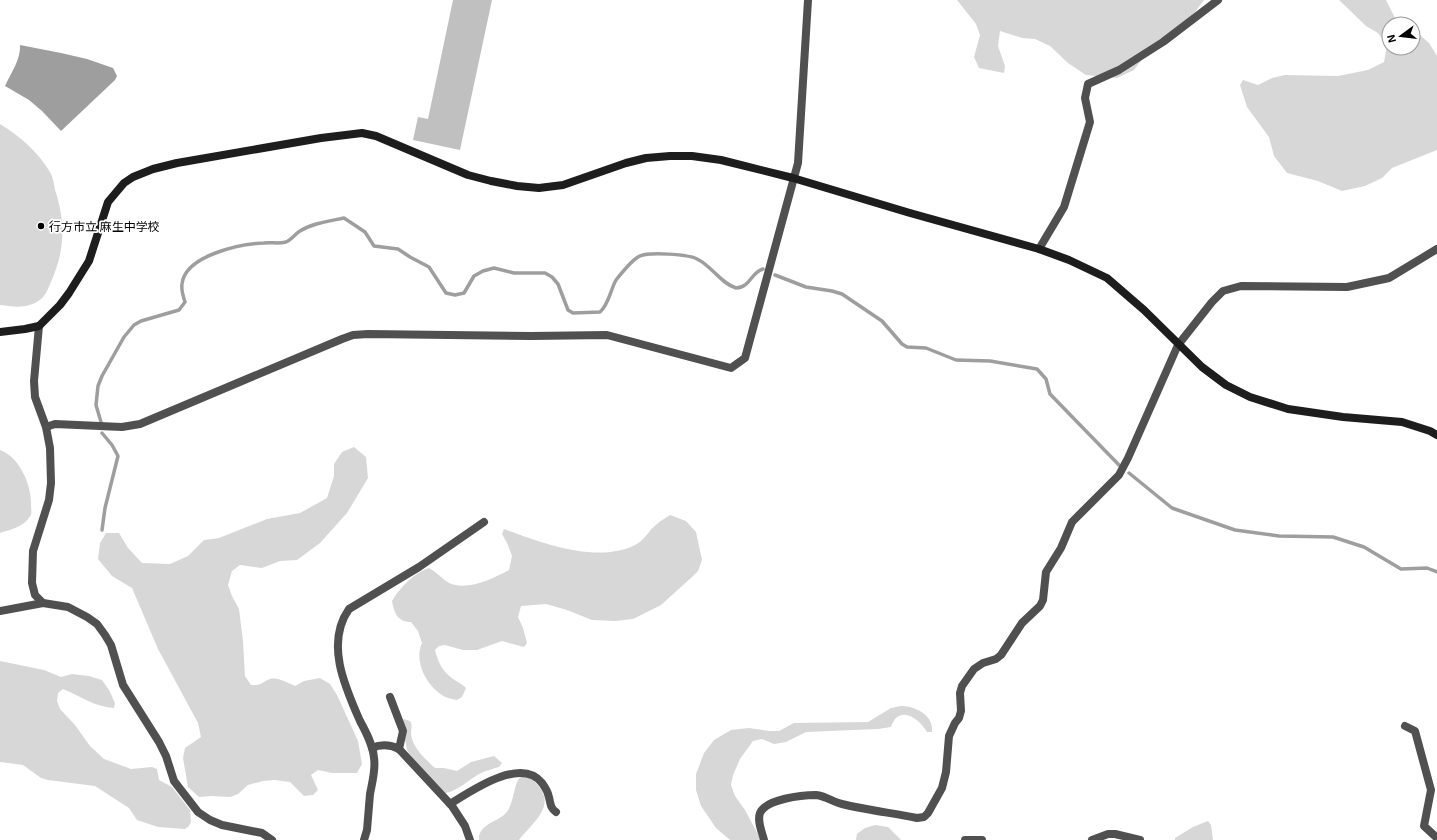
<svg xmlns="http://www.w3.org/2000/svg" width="1437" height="840" viewBox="0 0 1437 840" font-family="'Exo 2','Noto Sans JP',sans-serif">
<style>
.green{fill:#d7d7d7}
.water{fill:#9e9e9e}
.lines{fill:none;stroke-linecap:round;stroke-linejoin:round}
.stream{stroke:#9e9e9e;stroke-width:3.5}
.building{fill:#c0c0c0}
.street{stroke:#505050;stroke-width:8}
.secondary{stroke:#1d1d1d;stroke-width:8}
.poi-dot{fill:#000;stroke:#fff;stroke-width:1.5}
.labels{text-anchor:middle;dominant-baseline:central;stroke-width:3.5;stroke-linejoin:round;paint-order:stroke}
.poi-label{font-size:12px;fill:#000;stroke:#fff;text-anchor:start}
</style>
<rect width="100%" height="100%" fill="#fff"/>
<g class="green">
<path d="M957,0H1204L1195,12L1163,45L1143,58L1134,70L1117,78L1086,75L1068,63L1050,46L1035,39L1022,38L1000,31L998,46L1005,66L1004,73L979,68L974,57L980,35L976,24Z"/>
<path d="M1339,0H1386L1398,24H1389V48H1413V29L1429,43L1437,56V150L1392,168L1382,178L1365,186L1342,191L1318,181L1287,173L1274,156L1269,137L1247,107L1240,85L1243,80L1258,85L1272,78L1285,75L1338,76L1368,70L1384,62L1387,45L1378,33L1366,26Z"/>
<path d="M0,124C20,136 38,152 50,172C53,177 54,184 55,190C66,223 65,252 50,284C48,289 45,296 41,299C29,309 14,307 0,305Z"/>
<path d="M354,447L366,457L368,478L347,513L320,543L297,560L280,561L262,568L240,565L232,571L228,585L232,596L239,609L243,641L245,676L251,685C261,686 262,682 270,679C278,677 288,683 295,686L304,681L320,678L330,684L337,695L358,741L362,764L357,773H332L318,770L311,775L318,790L313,795L304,796L290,782L275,780L263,781L248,785L238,794L230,797L212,796L199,797L188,787L183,758L185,748L201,737L198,723L158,649L132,588L112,576L98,559L100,543L106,533H119L128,548L142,563L170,564L188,556L204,540L219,538L267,519L300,513L327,498L334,476V464L342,452Z"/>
<path d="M0,450C20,457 32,486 31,506C31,509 32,512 31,515C24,527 12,529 0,533Z"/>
<path d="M670,515L686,521L696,532L702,560L698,571L692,577L661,605L633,619L615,621L592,620L567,610L546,604L521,606L518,617L523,628L527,643L524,647L502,641L477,650H463L445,645L439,646L435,650C438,662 442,671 453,679C457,682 461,683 466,688L462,697L457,700C454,699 450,699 448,698C428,690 413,662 422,643L418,631L411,622C397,622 394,612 392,601C400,587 414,573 429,568C437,572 442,579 449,583C468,591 492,579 509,570L512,556L507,543L502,534L504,529C542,543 597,564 635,545C645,540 649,530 657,524C661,520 666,518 670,515Z"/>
<path d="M0,661L44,670L61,677L72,674L89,676L102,680L109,690L115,703L114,708C95,707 80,696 63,689L58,693L57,701L60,709L75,725L90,746L104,759L131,769L152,767L157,769L159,780L172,787L190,810L191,822L189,826L185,829L158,827L137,820L129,808L95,786L48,780L41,778L23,765L0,762Z"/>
<path d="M901,706C915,706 934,715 932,732H927C922,723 907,708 896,718C894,720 892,724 891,727L878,729L806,732L786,742L774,744L762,739L753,741L740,759L733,775L731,785L735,796L745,810L761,840H730L716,828L701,806L696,790V774L704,753L714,740L731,730L749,728L769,731H779L794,723L868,722L891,708Z"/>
<path d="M404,719L410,721C413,726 411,728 411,734C412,747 426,760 435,768H444L457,771L471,762L494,756L502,763L499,767C493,769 487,770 481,773C471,778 455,793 445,793L416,764L407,750L402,721Z"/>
<path d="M522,776C531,778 535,781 540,788C555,808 530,825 519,840H479C478,824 498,822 506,813C515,803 513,781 522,776Z"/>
<path d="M1208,821L1211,825L1213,840H1175V838L1193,827Z"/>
<path d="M875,825L888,827L901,840H856L857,834L865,828Z"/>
</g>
<path class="water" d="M20,45L61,53L87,59L113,68L117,76L115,80L61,131L42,111L29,100L5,86C11,73 21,59 20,45Z"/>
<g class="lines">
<g class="stream">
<path d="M775,275L806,287L832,291L842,294L882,321L902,344L907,347L926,348L956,360L990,361L1037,369L1046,379L1050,394L1119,465"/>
<path d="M101,422L96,405L98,386L102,376L124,337L134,325L141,321L179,310L185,302C183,296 181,290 182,284C185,255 241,244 264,243C272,242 278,244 286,242C291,240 295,234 300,231C313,223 330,221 344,218L365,232L374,246L398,249L410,257L429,267L446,293L455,295L464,293L474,276L483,271L494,268L514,273H545L552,277L558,284L568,310L573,313L600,312C609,304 610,291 616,280C620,275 634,258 640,256C649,252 688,254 697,259C712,266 720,283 736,288C751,287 751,272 763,269"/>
<path d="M102,433L112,445L118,456L105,508L102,530"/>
<path d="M1129,473L1172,508L1235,530L1279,536L1333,537L1364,547L1401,569L1427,568L1437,572"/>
</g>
</g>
<path class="building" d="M453,0H492L460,150L413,140L418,117L428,119Z"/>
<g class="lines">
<g class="street">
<path d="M1039,249L1064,207L1090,122L1085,98L1088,84L1119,70L1163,42L1218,0"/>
<path d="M39,326L34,381L35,397L46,427L50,448L51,483L49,500L33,551L32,583L35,595L43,603L68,607L87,617L97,624L105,635L111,645L123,685L159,742L166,756L174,781L198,812L210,820L222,825L262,833L272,840"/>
<path d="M46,427L55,424L122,427L140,424L342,339L353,335L368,334L531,336L607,335L731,368L745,358L798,163L808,0"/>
<path d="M0,611L43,603"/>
<path d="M390,697L403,731L399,749"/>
<path d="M1405,726L1415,731L1431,790L1424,826L1437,838"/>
<path d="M372,748C381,744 389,744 399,749L452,806L465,826L470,840"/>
<path d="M450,804C471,791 521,756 542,783C544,786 547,790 548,794C551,802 549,807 556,812"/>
<path d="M364,840L367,830C368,818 369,806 370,794C372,783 376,769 374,758C373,745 366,732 360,721C345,687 325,643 349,609L419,567L484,522"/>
<path d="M764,840C762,832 757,821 760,813C766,799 802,795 816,795C826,796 833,802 842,804C867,810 892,813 917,818L924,817L928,813L942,788L946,772L949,736L955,723L959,718L961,711L960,693L962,686L974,669L983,663L996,659L1001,655L1022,623L1040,606L1043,600L1046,572L1061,548L1072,522L1119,475L1128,458L1178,345L1212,302L1223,291L1241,286L1347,287L1389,278L1437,249"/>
<path d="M965,840H982"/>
<path d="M1092,840L1108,834H1115L1140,840"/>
</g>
<path class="secondary" d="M0,332L25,329L39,326L60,305L69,293L89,261L108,202L124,183L133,177L153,169L177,163L321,138L362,133L376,136L468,175L491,181L517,186L539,188L563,185L626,163L646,158L670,156H692L721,160L793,178L910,213L1039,249L1069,260L1107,278L1144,310L1202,367L1226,385L1250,397L1288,409L1343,417L1402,422L1430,431L1437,435"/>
</g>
<circle class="poi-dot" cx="41" cy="226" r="4"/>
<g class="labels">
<g class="poi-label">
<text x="49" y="226">行方市立 麻生中学校</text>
</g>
</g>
<g transform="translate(1401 36) rotate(255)"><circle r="19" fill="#ffffff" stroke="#999999"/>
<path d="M0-3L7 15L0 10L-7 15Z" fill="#000000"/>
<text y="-6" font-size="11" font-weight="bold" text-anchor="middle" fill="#000000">N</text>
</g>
</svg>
